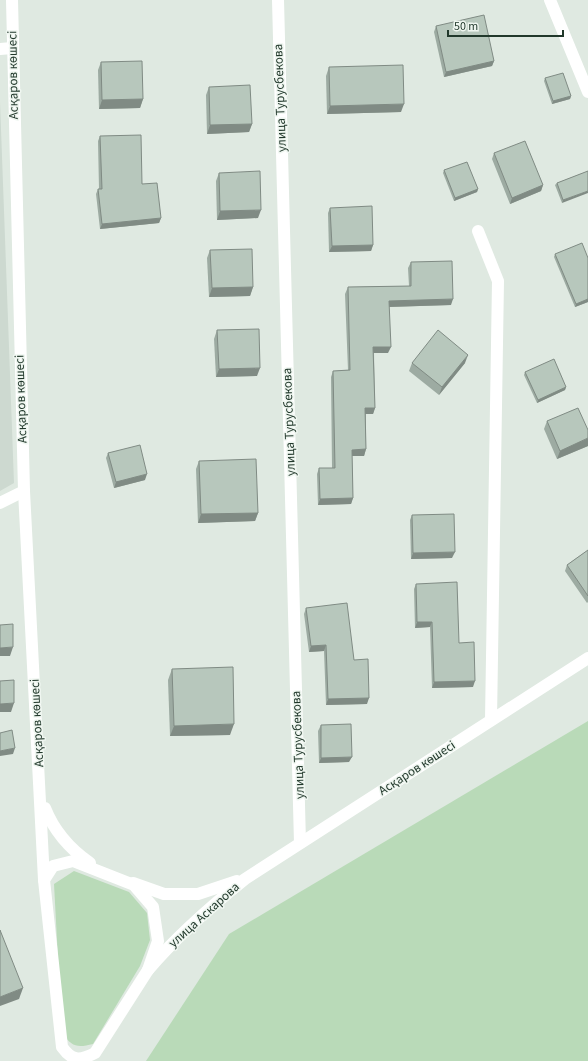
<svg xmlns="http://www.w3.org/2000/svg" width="588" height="1061" viewBox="0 0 588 1061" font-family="'Source Sans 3',sans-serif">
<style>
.built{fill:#cdd9d0}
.green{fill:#b9dab8}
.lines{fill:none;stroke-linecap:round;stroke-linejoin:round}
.minor{stroke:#fff;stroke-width:12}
.tertiary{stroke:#fff;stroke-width:12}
.wall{fill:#9daba2}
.shaded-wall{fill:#808b84}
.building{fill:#b7c7bc;stroke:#808b84}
.labels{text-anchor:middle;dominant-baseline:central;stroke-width:3;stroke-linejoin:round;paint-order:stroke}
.street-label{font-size:13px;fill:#21382b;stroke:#eff6f0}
</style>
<rect width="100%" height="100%" fill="#dfe9e1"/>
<path class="built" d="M0,102L14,483L0,491Z"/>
<g class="green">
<path d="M588,721V1061H146L229,934Z"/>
<path d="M74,871L129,892L147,913L150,940L140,966L93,1044C77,1048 72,1047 62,1033L54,884Z"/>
</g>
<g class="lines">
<g class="minor">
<path d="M278,0L300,843"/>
<path d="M550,0L588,92"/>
<path d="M0,49L12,48"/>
<path d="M478,231L498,281L491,720"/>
<path d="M0,503L24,491"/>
</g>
<g class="tertiary">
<path d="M12,0L24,491L44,880"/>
<path d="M45,808C54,831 70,849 90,863"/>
<path d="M73,861L134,885L153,907L158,941L148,970L95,1053C79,1061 72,1061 62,1047L44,880L53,866Z"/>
<path d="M133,883L164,894H198L237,881"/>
<path d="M148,970C177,936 210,907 245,879L588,658"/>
</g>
</g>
<g class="wall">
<path d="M436,26L494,61L492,66L444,77L434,32Z"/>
<path d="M101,62L143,99L140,108L99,109L98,70Z"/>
<path d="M329,67L401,112L327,114L326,76Z"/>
<path d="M545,78L571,96L570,99L552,104L544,81Z"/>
<path d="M209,87L252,124L249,132L207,134L206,95Z"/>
<path d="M100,136L142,184L161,218L159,223L100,229L96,194L98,189H99L98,141Z"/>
<path d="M494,153L543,185L541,191L510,204L492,159Z"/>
<path d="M444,170L478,189L477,192L454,201L443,173Z"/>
<path d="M588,171L562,203L555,185L557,183Z"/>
<path d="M219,173L258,218L217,220L216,181Z"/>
<path d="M330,208L373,245L371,251L329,252L328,213Z"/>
<path d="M210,250L253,287L250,296L209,297L207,258Z"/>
<path d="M555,254L588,258V302L575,307L554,257Z"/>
<path d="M411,262L451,305L389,307L388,353H374L375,408L373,414H366V449L364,456H352L353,498L351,504L318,505L317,474L319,468H332L331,377L333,371L348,370L345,294L348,287L409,286L408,268Z"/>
<path d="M217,330L257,376L216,377L214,339Z"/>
<path d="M412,363H465L439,395L409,371Z"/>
<path d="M525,372L566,387L565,390L537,403L524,375Z"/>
<path d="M547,421L588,446L557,459L544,429Z"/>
<path d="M108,453L145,480L114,488L106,458Z"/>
<path d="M199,461L258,513L255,521L198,523L196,469Z"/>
<path d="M412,515L452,558L411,559L410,520Z"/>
<path d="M588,550V602L587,603L565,571L567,565Z"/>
<path d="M416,584L459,643L473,687L432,688L430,627L415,628L414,589Z"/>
<path d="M306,608L354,660L367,704L326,705L324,651L309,652L304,614Z"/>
<path d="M172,669L230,735L170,736L168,680Z"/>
<path d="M321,725L349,762L319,763L318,731Z"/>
</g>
<g class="shaded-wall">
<path d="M494,61L492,66L444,77L446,72Z"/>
<path d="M571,96L570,99L552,104L553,101Z"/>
<path d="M143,99L140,108L99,109L102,100Z"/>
<path d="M404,104L401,112L327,114L330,106Z"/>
<path d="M252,124L249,132L207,134L210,125Z"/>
<path d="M543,185L541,191L510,204L512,198Z"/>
<path d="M478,189L477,192L454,201L455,198Z"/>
<path d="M588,191V193L562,203L563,200Z"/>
<path d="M261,210L258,218L217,220L220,211Z"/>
<path d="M161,218L159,223L100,229L102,224Z"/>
<path d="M373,245L371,251L329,252L332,246Z"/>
<path d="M253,287L250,296L209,297L212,288Z"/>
<path d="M453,299L451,305L387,307L389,301Z"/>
<path d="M588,299V302L575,307L576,304Z"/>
<path d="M373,347H391L388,353H371Z"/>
<path d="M468,355L465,363L439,395L442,387Z"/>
<path d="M260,368L257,376L216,377L219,369Z"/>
<path d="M566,387L565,390L537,403L538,400Z"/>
<path d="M365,408H375L373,414H363Z"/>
<path d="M588,438V446L557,459L560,451Z"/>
<path d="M366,449L364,456H350L352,450Z"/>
<path d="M147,474L145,480L114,488L116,482Z"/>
<path d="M353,498L351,504L318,505L320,499Z"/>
<path d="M258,513L255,521L198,523L201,514Z"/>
<path d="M455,552L452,558L411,559L413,553Z"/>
<path d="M417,622H432L430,627L415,628Z"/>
<path d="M326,645L324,651L309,652L311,646Z"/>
<path d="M13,647L10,656H0V648Z"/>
<path d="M475,681L473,687L432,688L434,682Z"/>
<path d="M369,698L367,704L326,705L328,699Z"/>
<path d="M14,703L11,712H0V704Z"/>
<path d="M234,724L230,735L170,736L174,726Z"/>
<path d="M15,748L13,754L0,756V751Z"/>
<path d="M352,757L349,762L319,763L321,758Z"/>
<path d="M23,988L19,999L0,1006V997Z"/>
</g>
<g class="building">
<path d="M484,15L494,61L446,72L436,26Z"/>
<path d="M142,61L143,99L102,100L101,62Z"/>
<path d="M403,65L404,104L330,106L329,67Z"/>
<path d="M563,73L571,96L553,101L545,78Z"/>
<path d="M250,85L252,124L210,125L209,87Z"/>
<path d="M141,135L142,184L157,183L161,218L102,224L98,189H102L100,136Z"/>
<path d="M525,141L543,185L512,198L494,153Z"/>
<path d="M467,162L478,189L455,198L444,170Z"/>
<path d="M260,171L261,210L220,211L219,173Z"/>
<path d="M588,171V191L563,200L557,183Z"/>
<path d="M372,206L373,245L332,246L330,208Z"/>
<path d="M582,243L588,258V299L576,304L555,254Z"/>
<path d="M252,249L253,287L212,288L210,250Z"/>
<path d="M452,261L453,299L389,301L391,347H373L375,408H365L366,449L352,450L353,498L320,499L319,468H335L333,371L350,370L348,287L411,286V262Z"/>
<path d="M259,329L260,368L219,369L217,330Z"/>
<path d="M438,330L468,355L442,387L412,363Z"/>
<path d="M554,359L566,387L538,400L525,372Z"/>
<path d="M578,408L588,430V438L560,451L547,421Z"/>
<path d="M140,445L147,474L116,482L108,453Z"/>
<path d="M256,459L258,513L201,514L199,461Z"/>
<path d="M454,514L455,552L413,553L412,515Z"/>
<path d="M588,550V596L567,565Z"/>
<path d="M457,582L459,643L474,642L475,681L434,682L432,622H417L416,584Z"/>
<path d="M347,603L354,660L368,659L369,698L328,699L326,645L311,646L306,608Z"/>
<path d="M13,624V647L0,648V625Z"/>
<path d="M233,667L234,724L174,726L172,669Z"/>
<path d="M14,680V703L0,704V681Z"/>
<path d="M351,724L352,757L321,758V725Z"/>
<path d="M12,730L15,748L0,751V733Z"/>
<path d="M0,930L23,988L0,997Z"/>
</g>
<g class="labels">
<g class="street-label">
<text transform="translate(13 75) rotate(-91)">Асқаров көшесі</text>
<text transform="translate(280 98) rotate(-92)">улица Турусбекова</text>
<text transform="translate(21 399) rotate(-92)">Асқаров көшесі</text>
<text transform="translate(289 422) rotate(-92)">улица Турусбекова</text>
<text transform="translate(37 723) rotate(-93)">Асқаров көшесі</text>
<text transform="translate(298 745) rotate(-92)">улица Турусбекова</text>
<text transform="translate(417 768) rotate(-33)">Асқаров көшесі</text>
<text transform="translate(204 915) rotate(-42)">улица Аскарова</text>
</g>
</g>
<path d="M448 30v6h115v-6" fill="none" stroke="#21382b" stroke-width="2"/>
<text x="454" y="30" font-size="12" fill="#21382b" stroke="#eff6f0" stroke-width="3" paint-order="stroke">50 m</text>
</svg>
